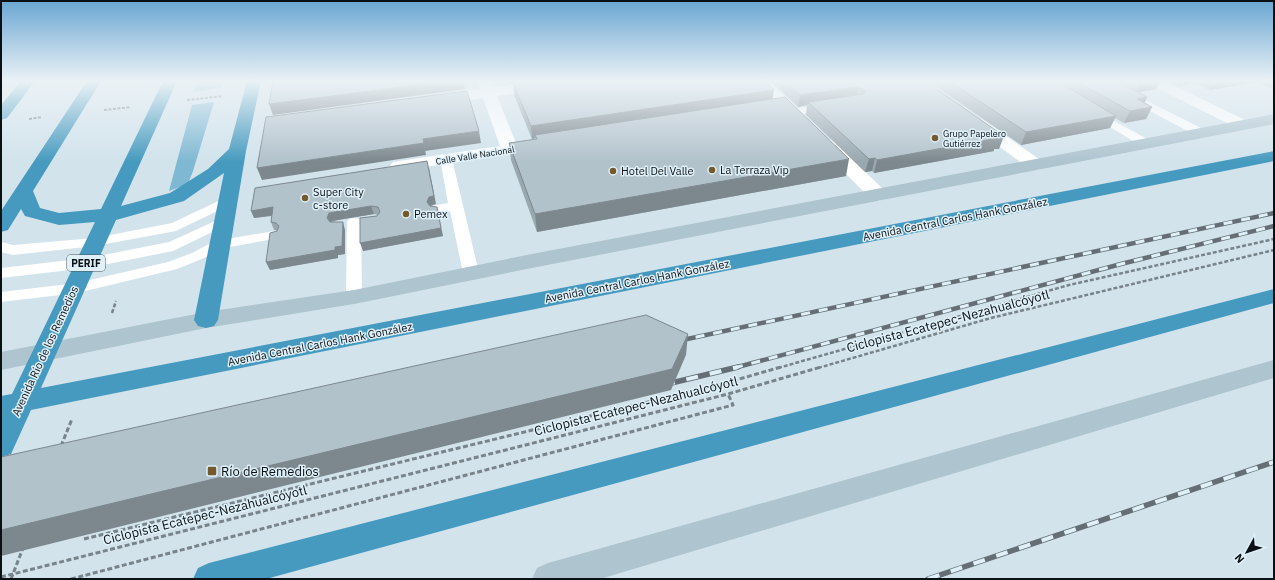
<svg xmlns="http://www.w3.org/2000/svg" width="1275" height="580" viewBox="0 0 1275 580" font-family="'IBM Plex Sans',sans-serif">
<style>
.green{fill:#7fb8d3}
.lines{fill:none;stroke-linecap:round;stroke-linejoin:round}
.path-far2{stroke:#78848a;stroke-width:2;stroke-dasharray:3 1.5;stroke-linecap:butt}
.path-far1{stroke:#78848a;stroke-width:2.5;stroke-dasharray:4 2;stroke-linecap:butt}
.path{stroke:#78848a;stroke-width:3;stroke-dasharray:5 2.5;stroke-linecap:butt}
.lane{fill:#fff;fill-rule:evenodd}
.street{fill:#fff;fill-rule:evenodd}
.secondary{fill:#aec4cf;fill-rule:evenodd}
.highway{fill:#469abf;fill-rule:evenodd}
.rail-far1-casing{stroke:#646e74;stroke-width:4.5}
.rail-casing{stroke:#646e74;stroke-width:5.5}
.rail-far1{stroke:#dff0f9;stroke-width:3;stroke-dasharray:9;stroke-linecap:butt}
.rail{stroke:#dff0f9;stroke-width:4;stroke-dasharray:12;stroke-linecap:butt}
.wall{fill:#99a7af}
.shaded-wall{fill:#7d888e}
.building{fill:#b2c2cb;stroke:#7d888e}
.poi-dot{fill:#73592b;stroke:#dff0f9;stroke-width:1.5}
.labels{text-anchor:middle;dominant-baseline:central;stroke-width:3;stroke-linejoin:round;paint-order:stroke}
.far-poi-label{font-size:9px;fill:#0a1013;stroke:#dff0f9;text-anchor:start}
.far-street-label{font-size:9px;fill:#0a1013;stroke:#dff0f9}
.shield{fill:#dff0f9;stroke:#4a5358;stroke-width:1}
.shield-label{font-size:10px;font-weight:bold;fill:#0a1013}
.poi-label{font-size:11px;fill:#0a1013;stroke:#dff0f9;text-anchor:start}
.street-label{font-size:11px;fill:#0a1013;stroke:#dff0f9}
.near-street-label{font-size:13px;fill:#0a1013;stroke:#dff0f9}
.near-poi-label{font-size:13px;fill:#0a1013;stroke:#dff0f9;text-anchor:start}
</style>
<rect width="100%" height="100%" fill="#d2e3ec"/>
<g class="green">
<path d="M198,81H223L221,88L194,92Z"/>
<path d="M214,102L193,171L188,184L169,191L192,105Z"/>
</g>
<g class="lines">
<g class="path-far2">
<path d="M187,100L223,96"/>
<path d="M104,110L131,107"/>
<path d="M29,119L42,117"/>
</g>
<g class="path-far1">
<path d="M112,313L116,301"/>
<path d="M778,368L1069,285L1274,239"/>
<path d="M818,368L991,318L1274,250"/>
</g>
<g class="path">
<path d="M61,446L72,419"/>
<path d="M84,539L722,384L781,367"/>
<path d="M1,577L728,394L821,367"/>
<path d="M11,579L23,548"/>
<path d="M71,579L733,405L728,394"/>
</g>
<g class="lane">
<path d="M1096,81H1108L1205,130L1207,133L1205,136H1197L1097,83Z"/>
<path d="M827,104L833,107L831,109L793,115L789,114L787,112L789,110L793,109Z"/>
<path d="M1094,110L1151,141L1153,144L1151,147H1143L1090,115L1088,113L1090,111Z"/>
<path d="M446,155L450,156L452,159L479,273L477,277L471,278L465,277L463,273L450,211L437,213L432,212L430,209L432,206L448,203L440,159L442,156Z"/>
<path d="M229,196L234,197L236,200L234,203L176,231L95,246L13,255L1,252V242L13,245L95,238L172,223Z"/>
<path d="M224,217L229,218L231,221L229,224L173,251L88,268L1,278V268L88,258L169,242Z"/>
<path d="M354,218L359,219L361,222L362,297L360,301L354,302L348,301L346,297L347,222L349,219Z"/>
<path d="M274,231L279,232L281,235L279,238L224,248L202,259L177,269L77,293L1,302V292L77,283L168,262L192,253L215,241Z"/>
</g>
<g class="street">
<path d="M477,81H491L494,87L546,81H584L582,84L577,85L497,96L516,143L539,140L545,141L547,145L545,149L399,171L393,170L390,166L393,162L399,161L500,146L483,98L438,104L433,102L430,99L433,96L438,94L480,89Z"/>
<path d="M754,81H769L806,116L808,119L806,122L800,124L794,122Z"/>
<path d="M1147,81H1165L1249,122L1251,125L1249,128L1243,130L1237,128L1149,84Z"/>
<path d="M977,118L983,120L1042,161L1045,165L1042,169L1036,170L1030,169L971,126L969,123L971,120Z"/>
<path d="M826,139L832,140L885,191L887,195L885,199L878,201L871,199L820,148L818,144L820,140Z"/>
</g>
<g class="secondary">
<path d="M1274,114V124L537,267L354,304L206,328L1,370V352L206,312L354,290L537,253Z"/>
<path d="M1274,360V378L600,579H532L537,568L548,563Z"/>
</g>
<g class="highway">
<path d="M21,81H35L7,118L1,120V105Z"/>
<path d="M87,81H101L33,191L40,208L59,213L101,209L163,81H177L121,206L170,193L208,169L229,149L247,81H261L246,151L218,320L214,326L206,328L198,326L194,320L224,173L184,201L116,220L41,388L1274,151V161L31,410L11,454L1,457V396L12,394L95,222L59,225L25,216L21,209L8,230L1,232V211Z"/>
<path d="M1274,289V303L266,579H193L198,568L209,563Z"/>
</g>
<defs>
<g id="rail-far1">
<path d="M678,341L1274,213"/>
<path d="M734,368L1121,264L1274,226"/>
</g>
<g id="rail">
<path d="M663,385L738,367"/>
<path d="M928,579L1274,462"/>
</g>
</defs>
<use href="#rail-far1" class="rail-far1-casing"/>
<use href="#rail" class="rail-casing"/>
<use href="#rail-far1" class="rail-far1"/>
<use href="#rail" class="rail"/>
</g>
<g class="wall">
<path d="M508,81H764L772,99L846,176L537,232L511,160L509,143L536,139V138L532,139L514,95L513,83L509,84Z"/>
<path d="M771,81H925L999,149H994V151L874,173L872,171L865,172L806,115L807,105L798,107Z"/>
<path d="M928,81H1160L1156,89L1138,92L1147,97L1145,103L1152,107L1146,119L1124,123L1115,118L1110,128L1021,145Z"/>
<path d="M1167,81H1274V90L1257,82L1209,90L1194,83L1178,86Z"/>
<path d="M255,188L436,204L431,206L443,236L363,251L378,215L374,214L338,220L332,222L345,230V254L338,255V258L270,270L266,262L277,230H274L271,222L272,216L254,218Z"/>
</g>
<g class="shaded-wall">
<path d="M449,81H463L465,89L273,115L269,104Z"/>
<path d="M509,81H536L509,84Z"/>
<path d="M1140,81H1160L1156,89L1135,93Z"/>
<path d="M1181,81H1195L1194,83L1178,86Z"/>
<path d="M1214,81H1258L1257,82L1209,90Z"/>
<path d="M858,87L856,99L808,102L807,105L798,107L800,95Z"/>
<path d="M774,90L772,102L535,135L536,138L532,139L531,126Z"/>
<path d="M1147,97L1142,109L1152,107L1146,119L1124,123L1130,111L1137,99Z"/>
<path d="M1116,116L1110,128L1021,145L1026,132Z"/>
<path d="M479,131L481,143L425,151L423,139Z"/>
<path d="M1004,136L999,149H994V151L874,173L877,160Z"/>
<path d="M424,143L426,155L262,180L257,168Z"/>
<path d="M875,158L872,171L865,172L869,159Z"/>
<path d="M849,159L846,176L537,232L535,214Z"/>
<path d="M429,168L436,204L431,205L429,210L427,202Z"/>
<path d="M371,206L374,214L332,221L330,226L327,218L329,213Z"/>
<path d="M273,207L276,215L254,218L251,211Z"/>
<path d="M437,207L443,236L363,251L360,243Z"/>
<path d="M343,222L345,230V254L338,255V258L270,270L266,262L335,247Z"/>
<path d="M688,334L686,355L671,390L1,556V530Z"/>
</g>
<g class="building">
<path d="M273,81H449L269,104Z"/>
<path d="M532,81H764L774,90L531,126L513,83Z"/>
<path d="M785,81H925L1004,136L997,137L998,138L877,160L875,158L869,159L808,102L863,94L865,91L858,87L800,95Z"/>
<path d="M949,81H1057L1116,116L1026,132Z"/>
<path d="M1076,81H1116L1147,97L1137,99L1152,107L1130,111Z"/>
<path d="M467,91L479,131L423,139L424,143L257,168L266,117Z"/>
<path d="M785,97L849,159L535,214L509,143L537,139L535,135Z"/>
<path d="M427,161L434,196L429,197L427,202L430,206L437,207L441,228L360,243V218L377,216L380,212L378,207L371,206L329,213L327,218L330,222H343L342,246L335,247V250L266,262L270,233L277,231L279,226L276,223L271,222L273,207L251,211L255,188Z"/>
<path d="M646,315L688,334L672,369L1,530V457Z"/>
</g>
<linearGradient id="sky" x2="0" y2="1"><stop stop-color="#69a6d2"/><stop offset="0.5" stop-color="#ebf2f6"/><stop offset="1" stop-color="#ebf2f6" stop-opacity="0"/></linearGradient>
<rect width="1275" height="162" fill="url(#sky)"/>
<g class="poi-dot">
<circle cx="935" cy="138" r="4"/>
<circle cx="712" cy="170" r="4"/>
<circle cx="613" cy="171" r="4"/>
<circle cx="305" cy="198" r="4"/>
<circle cx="406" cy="214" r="4"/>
<rect x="207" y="466" width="10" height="10" rx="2"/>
</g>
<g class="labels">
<g class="far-poi-label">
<text x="943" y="133">Grupo Papelero<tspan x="943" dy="10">Gutiérrez</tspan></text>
</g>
<g class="far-street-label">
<text transform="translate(475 155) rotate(-9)">Calle Valle Nacional</text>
</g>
<rect class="shield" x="67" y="255" width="38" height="16" rx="3"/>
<g class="shield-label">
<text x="86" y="263">PERIF</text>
</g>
<g class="poi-label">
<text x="720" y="170">La Terraza Vip</text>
<text x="621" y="171">Hotel Del Valle</text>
<text x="313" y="192">Super City<tspan x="313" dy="13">c-store</tspan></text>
<text x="414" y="214">Pemex</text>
</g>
<g class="street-label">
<text transform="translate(955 219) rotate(-11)">Avenida Central Carlos Hank González</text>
<text transform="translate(637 281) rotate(-11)">Avenida Central Carlos Hank González</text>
<text transform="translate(320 344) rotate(-11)">Avenida Central Carlos Hank González</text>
<text transform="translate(45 351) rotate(-65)">Avenida Río de los Remedios</text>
</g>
<g class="near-street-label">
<text transform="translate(948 321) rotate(-15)">Ciclopista Ecatepec-Nezahualcóyotl</text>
<text transform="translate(636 406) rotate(-14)">Ciclopista Ecatepec-Nezahualcóyotl</text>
<text transform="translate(205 515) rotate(-14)">Ciclopista Ecatepec-Nezahualcóyotl</text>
</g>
<g class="near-poi-label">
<text x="221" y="471">Río de Remedios</text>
</g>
</g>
<rect width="1275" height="580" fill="none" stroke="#0a1013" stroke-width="4"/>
<g transform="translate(1247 552) rotate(230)" stroke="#dff0f9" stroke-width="3" paint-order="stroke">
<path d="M0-3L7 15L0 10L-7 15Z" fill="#0a1013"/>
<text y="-6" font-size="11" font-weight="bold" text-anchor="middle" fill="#0a1013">N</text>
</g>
</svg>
